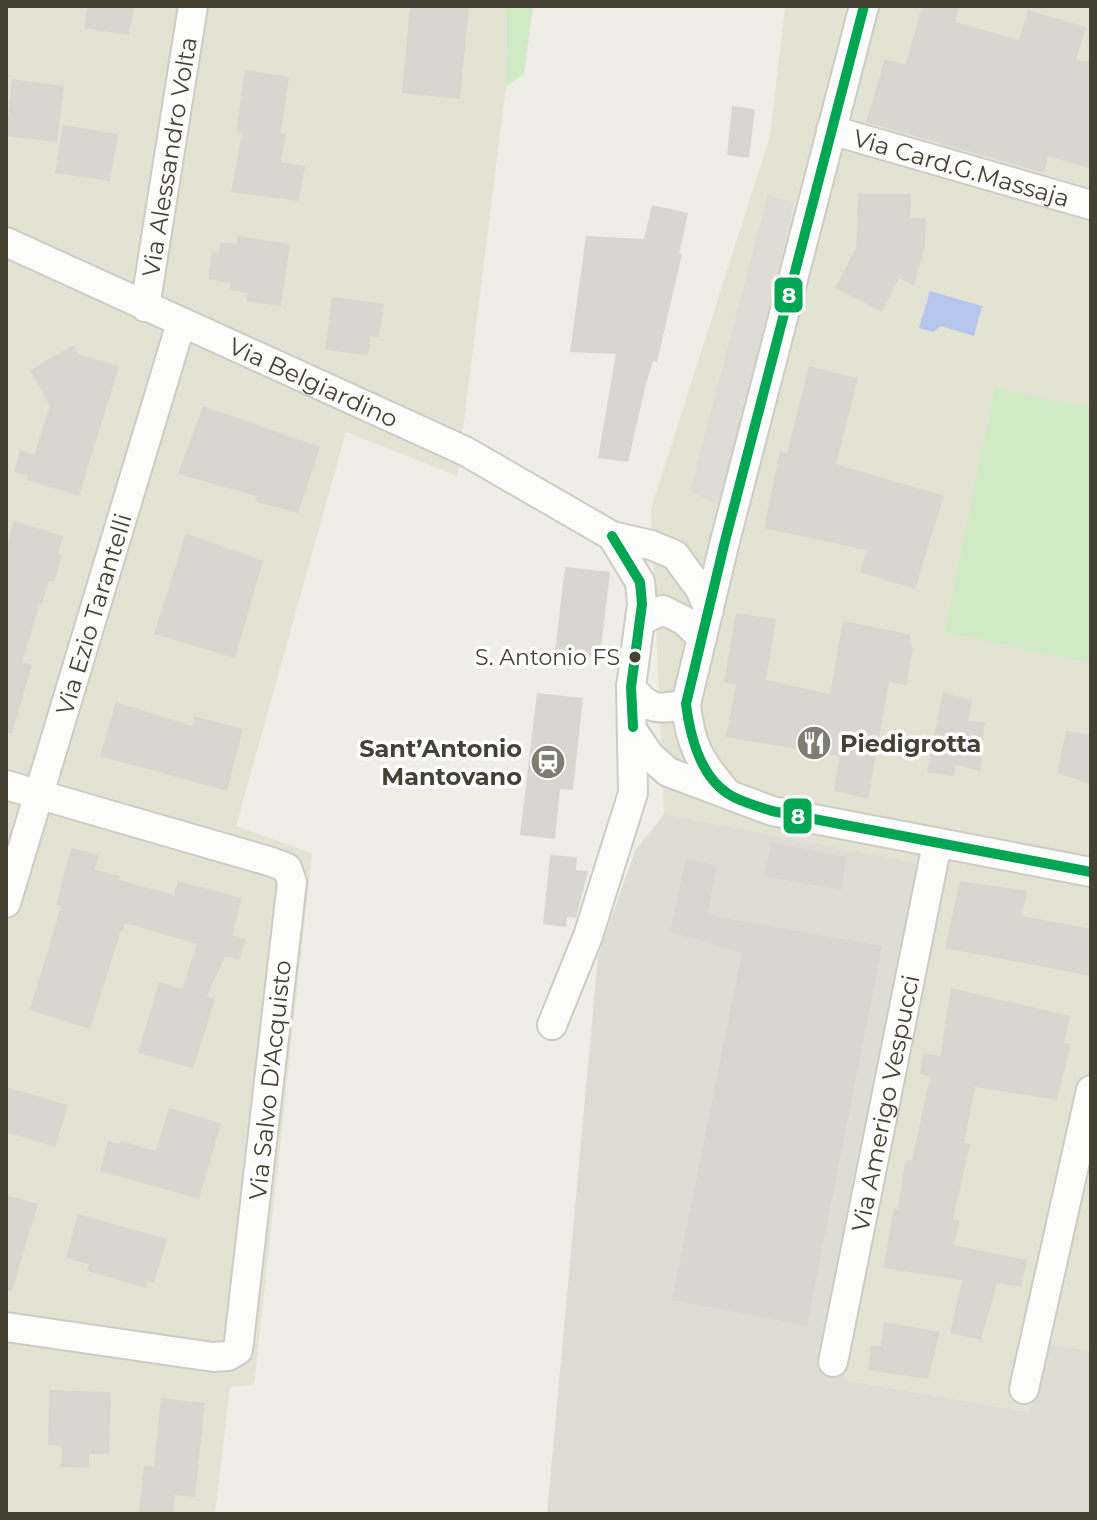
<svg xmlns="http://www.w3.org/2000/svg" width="1097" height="1520" viewBox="0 0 1097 1520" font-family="Montserrat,sans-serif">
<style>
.residential{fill:#e3e3d3}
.industrial{fill:#deddd4}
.green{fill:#d1eac6}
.parking{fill:#ddddd6}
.water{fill:#b6c6ed}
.building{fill:#d7d7cf}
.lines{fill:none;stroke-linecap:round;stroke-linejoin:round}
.minor-casing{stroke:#ccccc4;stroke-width:32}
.minor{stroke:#fcfcfb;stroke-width:28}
.bus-1-casing{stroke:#fff;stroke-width:16}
.bus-1{stroke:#00a651;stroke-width:10}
.bus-dot{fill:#434233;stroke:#fff;stroke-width:3}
.labels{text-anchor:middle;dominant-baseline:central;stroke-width:7;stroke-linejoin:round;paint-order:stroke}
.bus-label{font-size:22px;fill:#434233;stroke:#fff;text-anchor:end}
.street-label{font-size:24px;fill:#434233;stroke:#fff}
.poi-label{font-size:24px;font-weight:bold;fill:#434233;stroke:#fff;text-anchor:start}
.line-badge{stroke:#fff;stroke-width:3}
.badge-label{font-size:22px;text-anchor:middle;font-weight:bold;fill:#fff}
</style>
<rect width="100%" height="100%" fill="#eeeee6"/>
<g class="residential">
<path d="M6,6H507L506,87L457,476L346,432L236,826L312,853L254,1385L230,1387L215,1514H6Z"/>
<path d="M785,6H1091V1351L1043,1343L1028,1412L844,1380L941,869L664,814L651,509L770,136Z"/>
</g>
<path class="industrial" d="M664,814L941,868L844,1380L1028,1412L1043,1343L1091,1351V1514H547L598,956L635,851Z"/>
<g class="green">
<path d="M507,6H533L524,74L506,87Z"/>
<path d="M995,388L1091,408V663L945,632Z"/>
</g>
<path class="parking" d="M768,194L794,203L721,506L690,491Z"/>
<path class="water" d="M930,291L982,306L974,336L941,326L933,332L919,328Z"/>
<g class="building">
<path d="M87,6H134L129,35L84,28Z"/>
<path d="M410,6H469L460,99L402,93Z"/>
<path d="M922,6H959L955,22L1019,40L1028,10L1086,27L1076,60L1091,62V169L1048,156L1044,173L866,122L885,59L906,64Z"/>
<path d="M245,70L289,77L281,133H286L281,162L305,166L299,201L231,192L242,132L236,131Z"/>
<path d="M12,79L64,86L57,142L6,136Z"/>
<path d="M732,106L755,109L749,158L727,155Z"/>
<path d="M63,125L118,134L110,181L55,173Z"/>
<path d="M858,194H911L910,218H926L925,246L914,286L899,278L882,312L835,288L856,248Z"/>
<path d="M652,205L688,213L679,254H682L657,362L653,361L646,384L628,462L598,458L616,354L570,352L586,236L644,239Z"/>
<path d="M238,236L290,244L281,306L246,301L248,293L230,290L231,283L208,279L212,252L219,253L220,242L237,244Z"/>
<path d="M332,297L384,304L379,337L371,336L368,355L325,350Z"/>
<path d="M74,345L78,354L119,366L79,496L27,480L28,476L14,472L20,450L34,455L50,406L30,370Z"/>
<path d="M809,366L858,378L836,464L944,496L915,589L860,572L866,550L764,528L780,451L787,453Z"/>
<path d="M203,406L320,447L298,513L255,502L257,496L178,474Z"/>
<path d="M14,521L63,536L58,554L62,555L54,582L49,581L42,604L40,603L22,662L32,665L12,733L6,732V547Z"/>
<path d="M186,533L263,561L235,658L154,634Z"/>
<path d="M565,567L610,572L600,657L555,652Z"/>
<path d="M736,613L776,619L766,680L830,694L843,621L909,634L913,649L906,685L889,682L868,799L834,791L839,756L726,737L736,685L724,682Z"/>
<path d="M943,692L972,701L968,721L985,722L980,771L956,765L954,776L927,772Z"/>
<path d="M537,693L583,698L573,790L560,789L555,839L520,835Z"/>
<path d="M116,702L192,726L194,716L243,729L227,791L100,756Z"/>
<path d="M1066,731L1091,735V784L1057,773Z"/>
<path d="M771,842L846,857L841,890L764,876Z"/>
<path d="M71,848L99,855L95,869L120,876L119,880L174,895L178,881L242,898L232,935L246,939L239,960L225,956L207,996L215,999L193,1068L138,1053L159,982L182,989L197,944L125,923L123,931L121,930L90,1029L30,1010L61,906L56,905Z"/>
<path d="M550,855L577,857L576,870L588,871L576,918L567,917L566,927L543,924Z"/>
<path d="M686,858L717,866L707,915L882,946L807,1326L672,1300L742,953L670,932Z"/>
<path d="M960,881L1027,891L1022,916L1091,929V976L945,948Z"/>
<path d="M951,988L1070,1016L1064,1043L1071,1044L1057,1100L975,1087L964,1143L970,1144L953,1219L960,1220L954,1245L1027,1260L1021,1287L997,1283L981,1340L950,1333L962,1280L883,1268L894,1208L898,1209L905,1160H912L930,1077L920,1074L923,1053L940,1056Z"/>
<path d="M6,1087L68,1105L55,1147L6,1132Z"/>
<path d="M169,1108L221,1123L199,1199L100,1171L108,1141L119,1144L121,1141L156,1151Z"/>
<path d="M6,1195L38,1204L12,1291L6,1290Z"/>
<path d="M78,1214L167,1239L154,1283L148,1281L146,1288L87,1271L89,1264L66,1258Z"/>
<path d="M884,1322L940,1332L928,1379L868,1370L871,1346H881Z"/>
<path d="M49,1390L111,1392L109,1454H89V1468L61,1467L62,1446L48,1445Z"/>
<path d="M161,1398L205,1403L195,1497L175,1495L173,1514L139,1512L144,1466L154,1467Z"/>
</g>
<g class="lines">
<defs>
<g id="minor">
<path id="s1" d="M831,130L1091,205"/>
<path id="s2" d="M6,242L465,451L612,536L651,545L675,555L700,589L709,610"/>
<path id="s3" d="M145,307L193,6"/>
<path d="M640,621L663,610L685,621L702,638"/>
<path d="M631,687C649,711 658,710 686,704"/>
<path d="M633,731L650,756L668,772L772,811L1091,872"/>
<path d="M6,785L272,862L287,868L292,882L238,1350L228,1356L213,1357L6,1327"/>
<path d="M726,792C700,761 690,746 686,704L725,541L864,6"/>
<path id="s4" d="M6,903L181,323"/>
<path d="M552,1025L588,936L633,793L631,687L642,604L640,582L612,536"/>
<path id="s5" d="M833,1362L937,844"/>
<path d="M1024,1389L1091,1090"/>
</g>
</defs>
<use href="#minor" class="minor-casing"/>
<use href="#minor" class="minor"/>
<defs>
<g id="bus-1">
<path d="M864,6L725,541L686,704C690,736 700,777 730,795C743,803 758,806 772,811L1091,872"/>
<path d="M612,536L640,582L642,604L631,687L633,727"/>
</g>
</defs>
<use href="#bus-1" class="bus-1-casing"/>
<use href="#bus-1" class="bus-1"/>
</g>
<defs>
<symbol id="restaurant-disc" viewBox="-11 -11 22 22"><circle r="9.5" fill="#7f7e72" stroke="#fff"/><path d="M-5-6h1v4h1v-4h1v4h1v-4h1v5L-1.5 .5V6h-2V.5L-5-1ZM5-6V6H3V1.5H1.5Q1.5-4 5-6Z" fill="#fff"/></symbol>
<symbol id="station-disc" viewBox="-11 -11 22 22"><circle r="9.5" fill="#7f7e72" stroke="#fff"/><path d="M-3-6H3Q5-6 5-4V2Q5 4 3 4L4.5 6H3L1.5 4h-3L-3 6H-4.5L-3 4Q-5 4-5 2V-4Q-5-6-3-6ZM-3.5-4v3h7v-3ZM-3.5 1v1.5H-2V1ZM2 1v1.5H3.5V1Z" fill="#fff"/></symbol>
</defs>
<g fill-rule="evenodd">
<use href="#restaurant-disc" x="794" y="723" width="40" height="40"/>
<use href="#station-disc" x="528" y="742" width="40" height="40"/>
</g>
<circle class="bus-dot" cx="635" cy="657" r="7"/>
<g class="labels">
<g class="bus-label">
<text x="620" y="657">S. Antonio FS</text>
</g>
<g class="street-label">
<text stroke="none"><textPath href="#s3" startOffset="152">Via Alessandro Volta</textPath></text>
<text stroke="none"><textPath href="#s1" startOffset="136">Via Card.G.Massaja</textPath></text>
<text stroke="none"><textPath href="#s2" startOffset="338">Via Belgiardino</textPath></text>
<text stroke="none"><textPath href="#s4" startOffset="302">Via Ezio Tarantelli</textPath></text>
<text transform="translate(270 1080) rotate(-84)">Via Salvo D'Acquisto</text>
<text stroke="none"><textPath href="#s5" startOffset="264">Via Amerigo Vespucci</textPath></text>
</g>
<g class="poi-label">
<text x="840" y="743">Piedigrotta</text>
<text x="522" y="748" text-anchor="end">Sant’Antonio<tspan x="522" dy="28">Mantovano</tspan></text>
</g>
</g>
<g class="line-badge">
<rect x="773" y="276" width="31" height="38" rx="8" fill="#00a651"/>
<rect x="782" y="797" width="31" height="38" rx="8" fill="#00a651"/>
</g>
<g class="badge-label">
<text x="789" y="303">8</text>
<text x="798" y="824">8</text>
</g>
<rect width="1097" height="1520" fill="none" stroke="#434233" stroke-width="16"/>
</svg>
